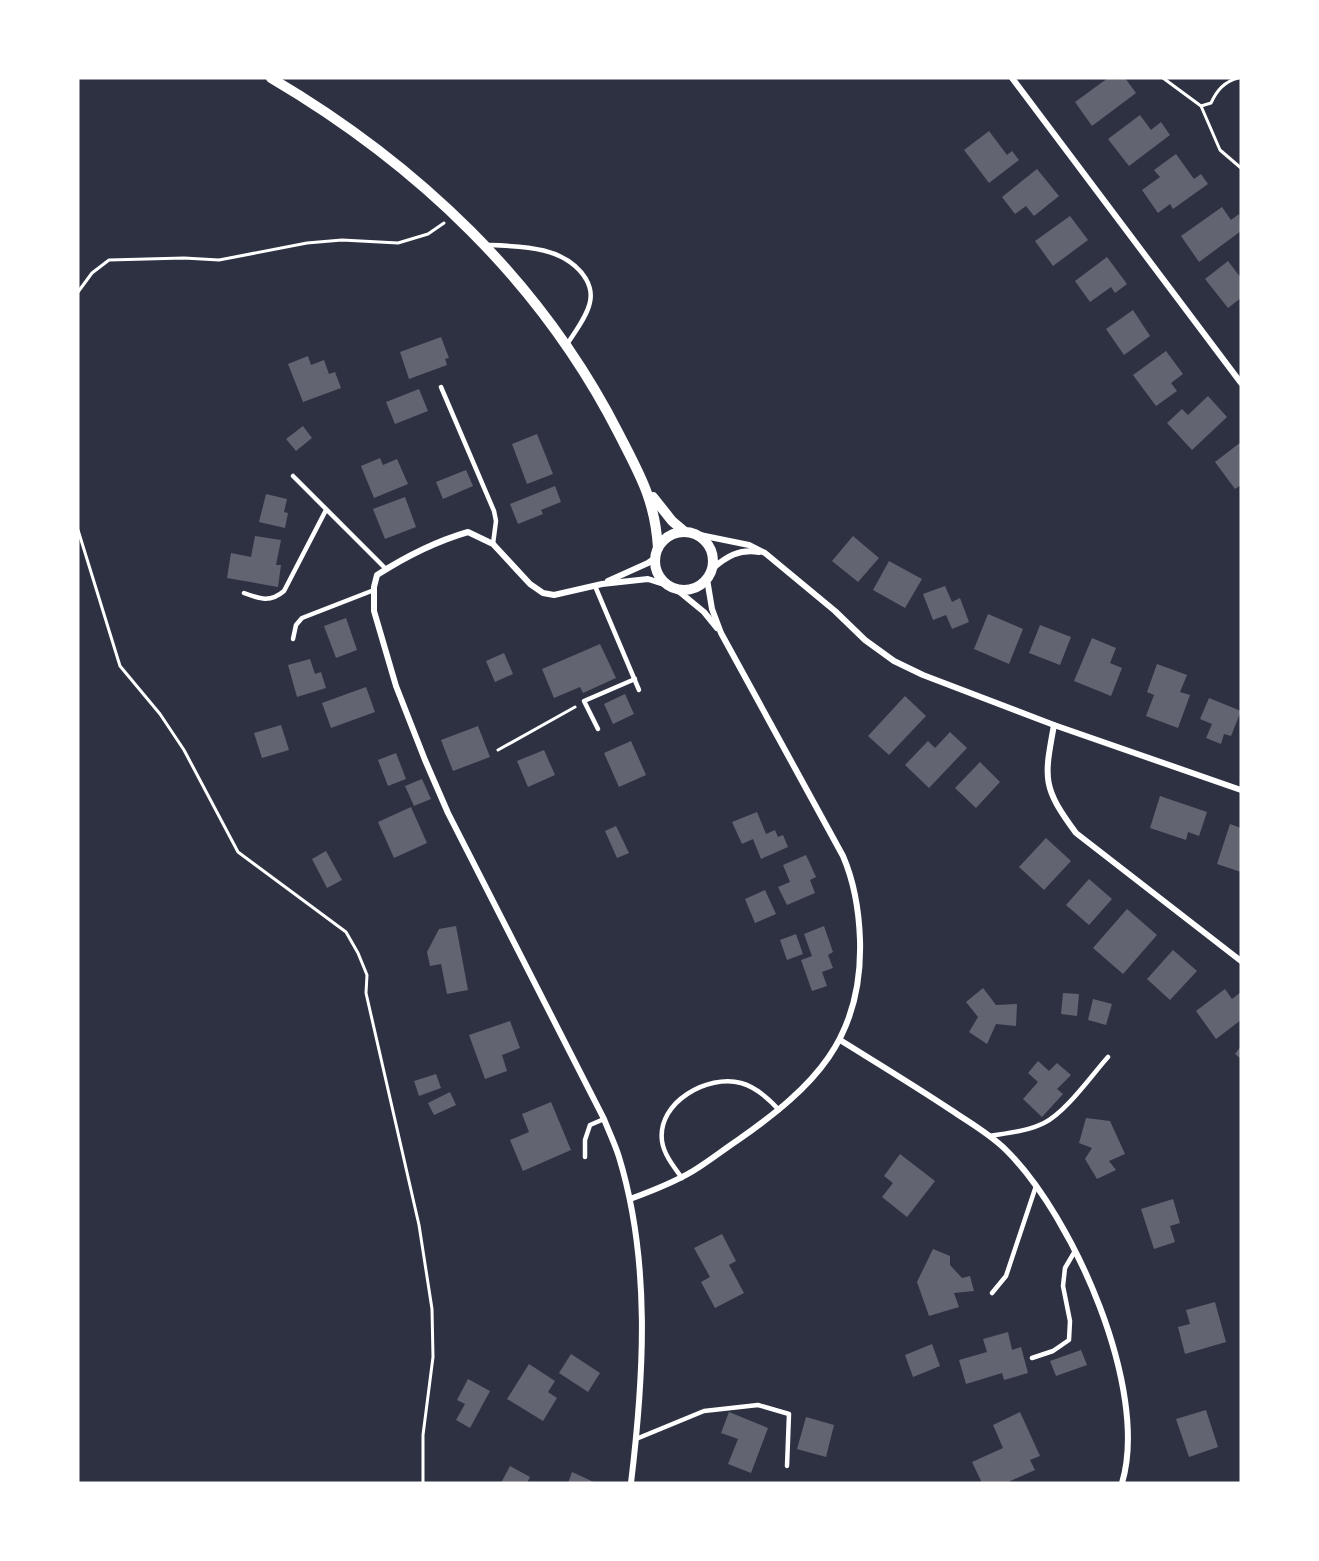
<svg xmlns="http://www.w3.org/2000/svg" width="1319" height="1561" viewBox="0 0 1319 1561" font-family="'IBM Plex Sans',sans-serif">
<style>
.building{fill:#626471}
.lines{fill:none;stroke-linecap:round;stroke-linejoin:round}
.path{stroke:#fff;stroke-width:3}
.service{stroke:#fff;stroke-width:4.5}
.minor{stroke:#fff;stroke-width:6}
.tertiary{stroke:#fff;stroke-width:10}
</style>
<rect width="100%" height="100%" fill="#2d3142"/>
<g class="building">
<path d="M1108,78H1125L1136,93L1092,126L1075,102Z"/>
<path d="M1140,115L1151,130L1161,122L1170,135L1129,166L1108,139Z"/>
<path d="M989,131L1007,155L1012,151L1019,160L989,183L964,150Z"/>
<path d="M1176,154L1194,179L1201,174L1208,184L1173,209L1170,204L1158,213L1142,190L1160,177L1154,170Z"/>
<path d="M1037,169L1059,196L1034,216L1026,206L1015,214L1002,197Z"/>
<path d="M1222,207L1231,220L1239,214L1241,231L1199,262L1181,236Z"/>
<path d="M1070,216L1088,240L1053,266L1035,241Z"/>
<path d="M1107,257L1127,284L1115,293L1111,287L1090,302L1075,281Z"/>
<path d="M1228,261L1241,278V298L1228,308L1205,279Z"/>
<path d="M1133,310L1150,336L1124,355L1106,329Z"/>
<path d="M441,337L449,358L445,359L447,365L409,379L400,352Z"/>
<path d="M1166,351L1183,374L1171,383L1177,391L1156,406L1133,375Z"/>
<path d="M308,356L311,365L324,360L329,374L335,372L341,388L303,402L288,364Z"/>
<path d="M419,389L428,411L395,424L386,402Z"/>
<path d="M1208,396L1227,417L1192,450L1167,423L1182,409L1188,415Z"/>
<path d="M303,426L312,438L296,451L286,439Z"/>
<path d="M537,434L553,474L527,484L512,444Z"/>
<path d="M1241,442V485L1235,489L1215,462Z"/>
<path d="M380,458L383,465L397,459L408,484L374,498L361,466Z"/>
<path d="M466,470L473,486L443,499L436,482Z"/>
<path d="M555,486L561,502L541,510L543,514L518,524L510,504Z"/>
<path d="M266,494L287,499L284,512L288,513L285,528L259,522Z"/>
<path d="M405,497L416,527L385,539L373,509Z"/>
<path d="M255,536L281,540L276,565H281L278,587L227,578L231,553L251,557Z"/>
<path d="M853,536L879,558L858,582L832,561Z"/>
<path d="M889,561L922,579L905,608L873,590Z"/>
<path d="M945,586L952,602L960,598L969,622L952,629L946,615L933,620L923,594Z"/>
<path d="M988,614L1023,629L1009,664L974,649Z"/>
<path d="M346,618L357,650L336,658L324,626Z"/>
<path d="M1040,625L1071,637L1060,665L1029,653Z"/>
<path d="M1092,638L1116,648L1110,663L1122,668L1111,696L1074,681Z"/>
<path d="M600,644L616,678L583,693L580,687L554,698L542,669Z"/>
<path d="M504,653L513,674L495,682L486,661Z"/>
<path d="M310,659L315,674L321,672L326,688L297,697L288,665Z"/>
<path d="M1157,664L1187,675L1180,692L1190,695L1178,728L1146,716L1154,695L1147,692Z"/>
<path d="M366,687L375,712L331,728L322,703Z"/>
<path d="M625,694L634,714L613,724L604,704Z"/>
<path d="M905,696L926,716L889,755L868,736Z"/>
<path d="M1209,698L1241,711L1231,736L1224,734L1221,744L1206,738L1212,724L1200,719Z"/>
<path d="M281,725L289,750L262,758L254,733Z"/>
<path d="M478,726L490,757L453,771L441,740Z"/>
<path d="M950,732L967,748L929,788L905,765L928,741L935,748Z"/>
<path d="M631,741L646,775L619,787L604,753Z"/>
<path d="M544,750L555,775L528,787L517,761Z"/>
<path d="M396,753L406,779L388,786L378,760Z"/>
<path d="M980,762L1000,782L976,808L955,788Z"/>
<path d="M422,779L431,799L414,806L405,786Z"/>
<path d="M1160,796L1207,812L1199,836L1188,832L1186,840L1150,828Z"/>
<path d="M411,807L427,843L394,858L378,822Z"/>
<path d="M757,812L766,834L775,830L778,837L783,835L788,847L761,859L753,839L742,844L732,822Z"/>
<path d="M1230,824L1241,828V872L1217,864Z"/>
<path d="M616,826L629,853L617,858L605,831Z"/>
<path d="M1046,838L1071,861L1044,890L1019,867Z"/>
<path d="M326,851L342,880L327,888L312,859Z"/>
<path d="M806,855L816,877L810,880L815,893L787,905L778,887L790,882L783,865Z"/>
<path d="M1089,879L1112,899L1089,925L1066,905Z"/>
<path d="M765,890L776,914L755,923L745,899Z"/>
<path d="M1127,909L1157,935L1123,974L1093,948Z"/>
<path d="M456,926L468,990L447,994L441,964L430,966L427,952L439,929Z"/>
<path d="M824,926L833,952L828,955L833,968L822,972L827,986L812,991L801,960L812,956L804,934Z"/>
<path d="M796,934L803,954L787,960L780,940Z"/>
<path d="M1173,950L1197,971L1170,1000L1147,979Z"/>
<path d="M983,988L996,1005L1017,1004L1016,1026L996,1024L987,1044L969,1032L978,1017L966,1002Z"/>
<path d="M1225,989L1232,999L1241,992V1020L1216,1039L1196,1011Z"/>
<path d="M1063,993L1079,994L1077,1016L1061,1014Z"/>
<path d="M1093,999L1112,1004L1106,1025L1088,1020Z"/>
<path d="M510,1021L520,1048L502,1055L507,1071L485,1079L469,1035Z"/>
<path d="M1241,1046V1059L1235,1054Z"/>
<path d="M1038,1061L1049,1071L1057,1063L1071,1075L1057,1089L1063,1094L1042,1117L1023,1099L1038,1082L1028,1073Z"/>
<path d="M436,1074L441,1088L419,1096L414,1081Z"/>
<path d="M450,1092L456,1105L434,1115L428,1103Z"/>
<path d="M551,1102L571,1150L523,1171L510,1140L529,1132L522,1114Z"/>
<path d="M1086,1118L1110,1121L1125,1154L1109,1161L1116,1170L1097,1179L1085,1159L1092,1148L1079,1143Z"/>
<path d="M900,1154L935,1181L907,1217L882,1197L893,1183L884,1176Z"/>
<path d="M1173,1199L1180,1223L1170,1226L1175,1242L1154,1249L1141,1209Z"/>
<path d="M722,1234L736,1261L729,1265L744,1293L715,1308L701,1282L710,1277L694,1248Z"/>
<path d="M933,1249L950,1256V1265L962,1278L970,1276L974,1291L954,1293L959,1307L929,1316L917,1282Z"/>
<path d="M1215,1302L1226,1342L1185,1354L1178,1327L1190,1324L1186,1310Z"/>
<path d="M1008,1332L1012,1350L1021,1347L1028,1373L1004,1380L1002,1373L966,1384L959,1360L987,1352L983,1339Z"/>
<path d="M932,1344L940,1366L913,1377L905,1355Z"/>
<path d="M1081,1350L1087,1365L1056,1376L1050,1361Z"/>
<path d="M571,1354L600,1373L588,1392L559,1373Z"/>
<path d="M529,1364L555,1381L548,1392L557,1398L543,1421L507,1399Z"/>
<path d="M468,1379L490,1391L470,1428L456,1420L465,1404L457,1400Z"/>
<path d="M1206,1410L1218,1447L1189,1457L1176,1419Z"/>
<path d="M729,1412L768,1428L751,1473L728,1464L738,1439L721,1433Z"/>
<path d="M1020,1412L1040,1456L1030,1460L1035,1470L1006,1483H982L972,1462L1003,1448L993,1425Z"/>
<path d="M806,1417L834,1425L826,1457L797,1449Z"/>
<path d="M510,1466L530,1477L527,1483H501Z"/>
<path d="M572,1472L596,1483H568Z"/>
</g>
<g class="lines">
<g class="path">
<path d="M1163,78L1201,106L1220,150L1241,168"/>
<path d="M1201,106L1211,103C1217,90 1224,82 1238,78"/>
<path d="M78,292L92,273L109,260L184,258L219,260L307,243L342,240L398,243L428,234L444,223"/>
<path d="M78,530L120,666L160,714L184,750L238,852L346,932L358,953L367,975L366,993L419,1225L432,1309L433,1357L423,1435V1483"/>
<path d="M498,750L575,707"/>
</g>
<g class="service">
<path d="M486,245C521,246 566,246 586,279C590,286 592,293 590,302C587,317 574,333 566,346"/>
<path d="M441,387L494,511L496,521L493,544"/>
<path d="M293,476L386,569"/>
<path d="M595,586L639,690"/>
<path d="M244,593C260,599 270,603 284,591L326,510"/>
<path d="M293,639L296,625L302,618L374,590"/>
<path d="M598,729L584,701L635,679"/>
<path d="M990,1136C1008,1133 1028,1131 1044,1123C1066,1112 1091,1076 1108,1057"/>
<path d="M585,1157V1140L590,1125L604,1119"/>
<path d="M682,1178C674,1167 664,1155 662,1141C657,1102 708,1074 741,1083C756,1087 769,1099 779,1110"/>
<path d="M992,1293L1006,1276L1036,1186"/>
<path d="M1032,1358L1053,1351L1069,1340L1070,1321L1063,1286L1065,1268L1075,1251"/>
<path d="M636,1439L704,1411L758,1405L789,1414L787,1466"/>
</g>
<g class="minor">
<path d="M1012,78L1241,383"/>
<path d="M695,534L749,545L765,553L835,611L865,640L894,661L923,675L1054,725L1241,790"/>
<path d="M712,569C727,556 739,549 759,552"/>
<path d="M608,581L648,563L655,558"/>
<path d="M676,589L704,612L717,628"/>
<path d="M1054,725C1044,779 1042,787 1076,833L1241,961"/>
<path d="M840,1040C877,1063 915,1086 951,1110C970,1123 990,1134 1006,1150C1073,1216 1150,1390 1122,1483"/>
<path d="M630,1199C652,1191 673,1183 693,1171C708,1162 723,1150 738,1140C814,1087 863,1039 860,940C859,910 855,884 843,856L721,633L712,609L707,579"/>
<path d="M631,1483C644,1376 651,1262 619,1157C615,1144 609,1132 604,1119L448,813L425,760L396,686L374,611V587L377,575C405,557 437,541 468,532L493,544L530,584L543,593L554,595L602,584L648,579L667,585"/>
</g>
<g class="tertiary">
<path d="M271,78C417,164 541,281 619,434C640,475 655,500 658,548"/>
<path d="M653,497L672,521L685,532"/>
<circle cx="684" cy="561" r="29"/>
</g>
</g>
<rect width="1319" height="1561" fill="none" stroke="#ffffff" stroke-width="159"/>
</svg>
